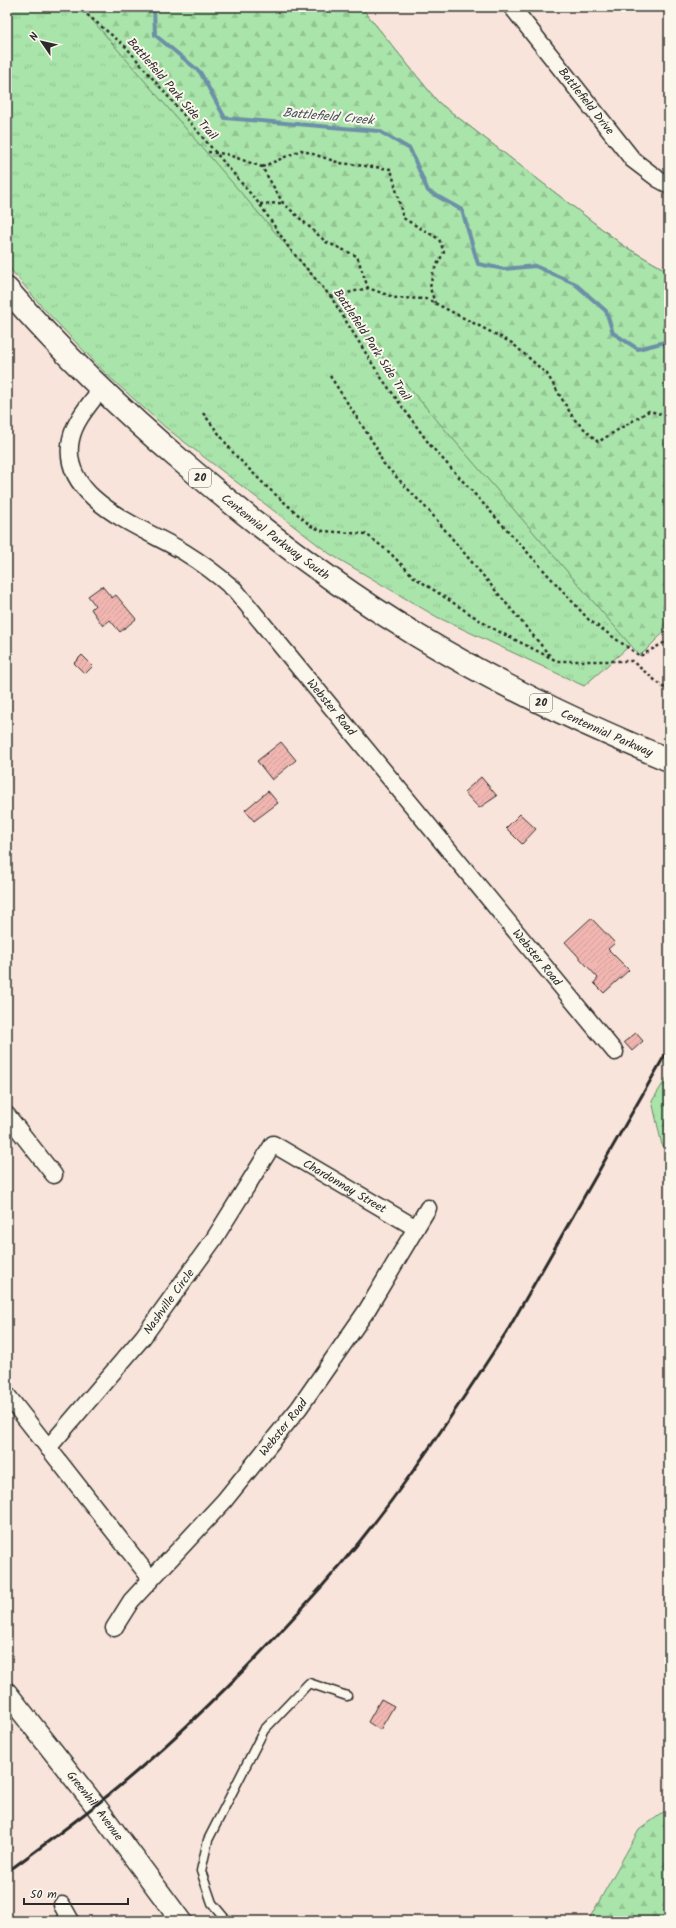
<svg xmlns="http://www.w3.org/2000/svg" width="676" height="1928" viewBox="0 0 676 1928" font-family="Kalam,sans-serif">
<style>
.grass{fill:url(#grass-tufts);stroke:#6a886a}
.forest{fill:url(#forest-firs);stroke:#6a886a}
.lines{fill:none;stroke-linecap:round;stroke-linejoin:round}
.stream{stroke:#6c90a7;stroke-width:4}
.building{fill:url(#building-hatch);stroke:#2b2b2b}
.service-casing{stroke:#2b2b2b;stroke-width:11}
.minor-casing{stroke:#2b2b2b;stroke-width:19}
.tertiary-casing{stroke:#2b2b2b;stroke-width:23}
.primary-casing{stroke:#2b2b2b;stroke-width:25}
.path{stroke:#2b2b2b;stroke-width:2.5;stroke-dasharray:3 3;stroke-linecap:butt}
.service{stroke:#fbf7ec;stroke-width:8}
.minor{stroke:#fbf7ec;stroke-width:16}
.tertiary{stroke:#fbf7ec;stroke-width:20}
.primary{stroke:#fbf7ec;stroke-width:22}
.rail{stroke:#2b2b2b;stroke-width:3}
.labels{text-anchor:middle;dominant-baseline:central;stroke-width:4;stroke-linejoin:round;paint-order:stroke}
.shield{fill:#fbf7ec;stroke:#696865;stroke-width:1}
.shield-label{font-size:11px;font-weight:bold;fill:#2b2b2b}
.street-label{font-size:12px;fill:#2b2b2b;stroke:#fbf7ec}
.water-label{font-size:13px;font-style:italic;fill:#46555e;stroke:#fbf7ec}
</style>
<defs>
<pattern id="grass-tufts" width="24" height="20" patternUnits="userSpaceOnUse"><rect width="24" height="20" fill="#a9e4aa"/><path d="M3 7l-1-3M5 7V3M7 7l1-3M15 17l-1-3M17 17v-4M19 17l1-3" fill="none" stroke="#92c492"/></pattern>
<pattern id="forest-firs" width="22" height="20" patternUnits="userSpaceOnUse"><rect width="22" height="20" fill="#a9e4aa"/><path d="M5 1l3.5 6h-7zM16 11l3.5 6h-7z" fill="#92c492"/></pattern>
<pattern id="building-hatch" width="6" height="6" patternUnits="userSpaceOnUse"><rect width="6" height="6" fill="#f2b6b1"/><path d="M-1 1l2-2M0 6l6-6M5 7l2-2" fill="none" stroke="#d09d98"/></pattern>
</defs>
<rect width="100%" height="100%" fill="#f8e4da"/>
<filter id="ink" filterUnits="userSpaceOnUse"><feTurbulence type="fractalNoise" baseFrequency=".025" numOctaves="2"/><feDisplacementMap in="SourceGraphic" scale="8" xChannelSelector="R" yChannelSelector="G"/><feConvolveMatrix kernelMatrix="1 2 1 2 8 2 1 2 1" color-interpolation-filters="sRGB"/></filter>
<g filter="url(#ink)">
<path class="grass" d="M7,7H361L438,102L624,246L669,272V611L584,686L437,617L330,554L165,427L106,374L44,309L7,265Z"/>
<g class="forest">
<path d="M81,7H361L438,102L624,246L669,272V627L640,656Z"/>
<path d="M669,1074V1149L662,1145L652,1101Z"/>
<path d="M669,1808V1921H588L639,1830Z"/>
</g>
<g class="lines">
<path class="stream" d="M154,7L155,35L200,72L225,118L379,131L410,149L428,191L462,210L478,264L504,269L535,266L574,283L606,311L613,333L638,349L669,341"/>
</g>
<g class="building">
<path d="M102,586L112,598L116,595L136,619L120,632L110,620L103,626L91,609L95,605L88,596Z"/>
<path d="M82,655L93,666L85,674L74,663Z"/>
<path d="M281,742L296,760L272,780L257,761Z"/>
<path d="M481,777L497,796L479,808L464,792Z"/>
<path d="M268,791L278,803L254,821L245,810Z"/>
<path d="M520,814L536,829L522,844L506,828Z"/>
<path d="M591,918L615,943L608,949L629,970L604,993L594,983L598,978L565,942Z"/>
<path d="M636,1033L643,1041L632,1051L624,1042Z"/>
<path d="M381,1699L394,1706L380,1730L368,1722Z"/>
</g>
<g class="lines">
<defs>
<path id="service" d="M227,1921L212,1903L201,1871L208,1840L264,1730L309,1683L347,1696"/>
<g id="minor">
<path id="s1" d="M512,7L633,160L658,179L669,185"/>
<path id="s2" d="M101,389C90,404 75,420 71,439C58,500 145,528 184,552C202,563 219,576 235,590L615,1052"/>
<path d="M7,1115L54,1175"/>
<path d="M7,1395L151,1579"/>
<path id="s3" d="M48,1448L143,1337L214,1239L273,1144L416,1228"/>
<path id="s4" d="M114,1628L131,1601L224,1501L299,1408L367,1310L428,1208"/>
<path d="M62,1905L71,1921"/>
</g>
<g id="tertiary">
<path id="s5" d="M7,1693L95,1805L181,1921"/>
</g>
<g id="primary">
<path id="s6" d="M7,289C62,353 122,411 186,465C259,528 336,586 418,636C496,683 584,725 669,760"/>
</g>
</defs>
<use href="#service" class="service-casing"/>
<use href="#minor" class="minor-casing"/>
<use href="#tertiary" class="tertiary-casing"/>
<use href="#primary" class="primary-casing"/>
<g class="path">
<path d="M78,7L126,47L261,206L289,248L331,297L380,376L430,445L589,620L640,656L669,640"/>
<path d="M208,152L226,154L262,167L283,203L326,242L357,256L368,288L396,298L427,299L512,343L547,374L574,419L598,442L649,411L669,416"/>
<path d="M262,167L301,150L340,163L391,169L403,218L439,239L444,252L433,272L430,288L435,303"/>
<path d="M260,204L283,203"/>
<path d="M331,297L368,288"/>
<path d="M330,376L376,447L383,463L430,512L551,657"/>
<path d="M203,413L235,455L267,487L311,526L323,531L366,534L389,552L414,577L490,627L557,661H632L669,692"/>
</g>
<use href="#service" class="service"/>
<use href="#minor" class="minor"/>
<use href="#tertiary" class="tertiary"/>
<use href="#primary" class="primary"/>
<path class="rail" d="M7,1872C44,1845 82,1817 117,1788C184,1732 246,1670 305,1605C383,1521 447,1424 509,1328L669,1048"/>
</g>
</g>
<g class="labels">
<g class="shield">
<rect x="189" y="469" width="22" height="18" rx="3"/>
<rect x="530" y="694" width="22" height="18" rx="3"/>
</g>
<g class="shield-label">
<text x="200" y="478">20</text>
<text x="541" y="703">20</text>
</g>
<g class="street-label">
<text transform="translate(172 89) rotate(49)">Battlefield Park Side Trail</text>
<text stroke="none"><textPath href="#s1" startOffset="120">Battlefield Drive</textPath></text>
<text transform="translate(372 345) rotate(57)">Battlefield Park Side Trail</text>
<text stroke="none"><textPath href="#s6" startOffset="366">Centennial Parkway South</textPath></text>
<text stroke="none"><textPath href="#s2" startOffset="446">Webster Road</textPath></text>
<text stroke="none"><textPath href="#s6" startOffset="752">Centennial Parkway</textPath></text>
<text stroke="none"><textPath href="#s2" startOffset="770">Webster Road</textPath></text>
<text stroke="none"><textPath href="#s3" startOffset="462">Chardonnay Street</textPath></text>
<text stroke="none"><textPath href="#s3" startOffset="190">Nashville Circle</textPath></text>
<text stroke="none"><textPath href="#s4" startOffset="263">Webster Road</textPath></text>
<text stroke="none"><textPath href="#s5" startOffset="143">Greenhill Avenue</textPath></text>
</g>
<g class="water-label">
<text transform="translate(328 117) rotate(5)">Battlefield Creek</text>
</g>
</g>
<rect width="676" height="1928" fill="none" stroke="#fbf7ec" stroke-width="24"/>
<rect x="12" y="12" width="652" height="1904" fill="none" stroke="#2b2b2b" stroke-width="1.5" filter="url(#ink)"/>
<g transform="translate(42 42) rotate(304)" stroke="#fbf7ec" stroke-width="3" paint-order="stroke">
<path d="M0-3L7 15L0 10L-7 15Z" fill="#2b2b2b"/>
<text y="-6" font-size="11" font-weight="bold" text-anchor="middle" fill="#2b2b2b">N</text>
</g>
<path d="M24 1898v6h104v-6" fill="none" stroke="#2b2b2b" stroke-width="2"/>
<text x="30" y="1898" font-size="12" fill="#2b2b2b" stroke="#fbf7ec" stroke-width="3" paint-order="stroke">50 m</text>
</svg>
